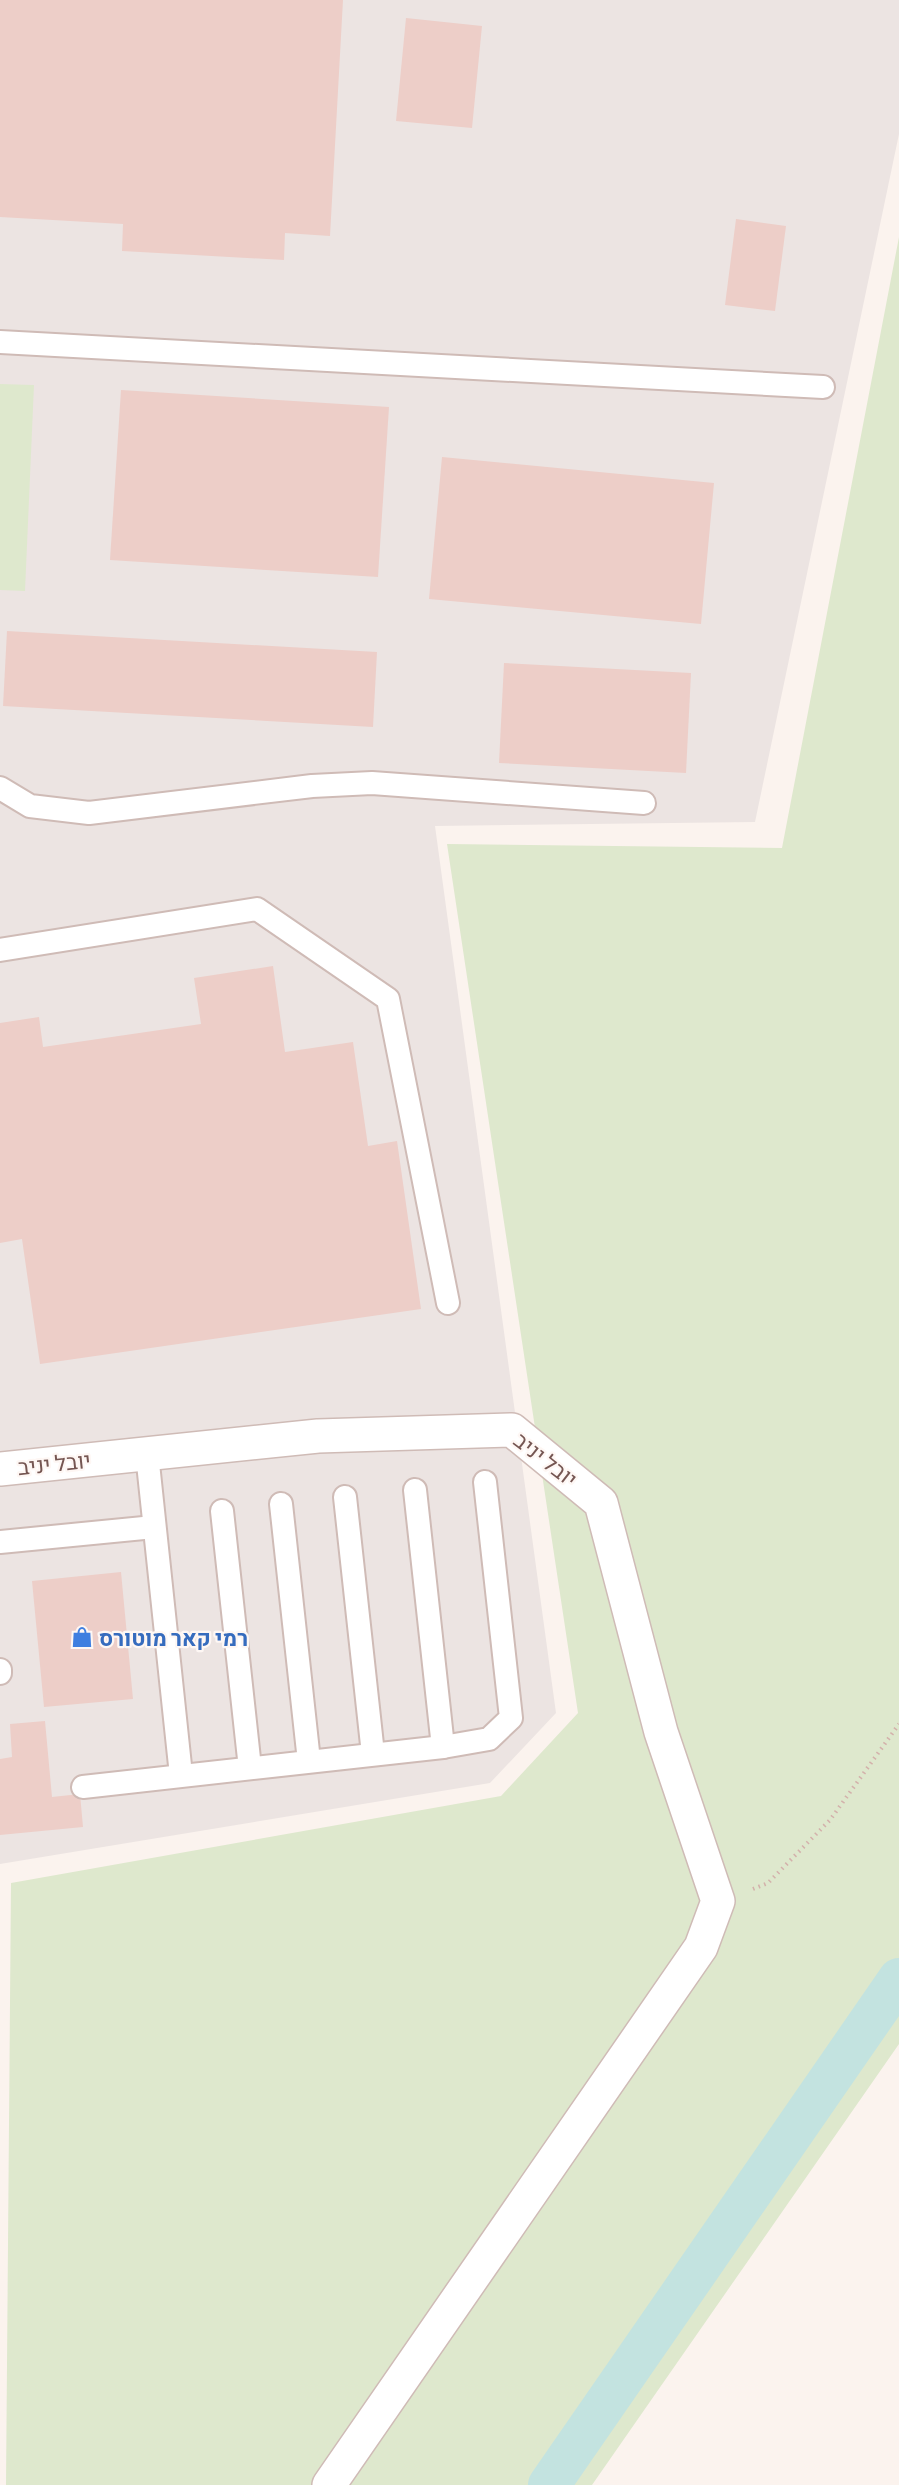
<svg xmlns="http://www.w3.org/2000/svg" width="899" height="2485" viewBox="0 0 899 2485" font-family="Commissioner,Heebo,sans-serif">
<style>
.industrial{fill:#ece4e2}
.green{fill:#dee8cd}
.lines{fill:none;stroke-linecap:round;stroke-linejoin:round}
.canal{stroke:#c3e3e0;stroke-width:42}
.building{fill:#edcec8}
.service-casing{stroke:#cfbbb6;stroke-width:26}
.minor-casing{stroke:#cfbbb6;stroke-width:36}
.path{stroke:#d3b1ab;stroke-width:4;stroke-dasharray:1.5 4.5;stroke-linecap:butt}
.service{stroke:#fff;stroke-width:22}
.minor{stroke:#fff;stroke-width:33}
.labels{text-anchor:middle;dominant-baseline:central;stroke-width:4.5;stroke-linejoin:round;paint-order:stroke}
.street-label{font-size:22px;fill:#755652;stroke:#fef7f4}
.shop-label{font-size:22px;font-weight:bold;fill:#366cbe;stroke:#fef7f4;text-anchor:start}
</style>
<rect width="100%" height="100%" fill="#fbf3ee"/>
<path class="industrial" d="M0,0H899V134L755,822L435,826L556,1713L490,1783L0,1864Z"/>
<g class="green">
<path d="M899,237V2044L592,2485H6L11,1883L501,1796L578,1713L447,844L782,848Z"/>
<path d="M0,384L34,385L25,591L0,590Z"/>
</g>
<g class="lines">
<path class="canal" d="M549,2485L899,1979"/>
</g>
<g class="building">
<path d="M0,0H343L330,236L285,233L284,260L122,251L123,224L0,217Z"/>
<path d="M406,18L482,26L472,128L396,121Z"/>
<path d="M736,219L786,226L775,311L725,305Z"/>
<path d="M121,390L389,407L378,577L110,560Z"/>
<path d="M442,457L714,483L701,624L429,599Z"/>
<path d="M7,631L377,652L373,727L3,706Z"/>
<path d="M504,663L691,673L686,773L499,763Z"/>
<path d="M273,966L285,1052L353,1042L368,1146L397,1141L421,1309L40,1364L22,1239L0,1243V1023L39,1017L43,1047L201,1024L194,978Z"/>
<path d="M121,1572L133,1699L44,1707L32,1581Z"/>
<path d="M45,1721L52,1797L80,1794L83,1827L0,1835V1759L12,1757L10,1724Z"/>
</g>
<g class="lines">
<defs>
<g id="service">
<path d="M0,342L823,387"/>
<path d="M0,788L30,806L89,813L312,786L372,783L644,803"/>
<path d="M0,950L257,909L388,999L448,1303"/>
<path d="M147,1454L181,1775"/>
<path d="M415,1490L443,1747"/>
<path d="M345,1497L373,1754"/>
<path d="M281,1504L309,1761"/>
<path d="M222,1511L250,1768"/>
<path d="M0,1542L154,1527"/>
<path d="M0,1670V1673"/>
<path d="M83,1787L443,1747L489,1739L511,1718L485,1482"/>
</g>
<path id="minor" d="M0,1469L318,1436L512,1430L601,1503L661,1732L718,1901L701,1947L329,2485"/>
</defs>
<use href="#service" class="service-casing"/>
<use href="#minor" class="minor-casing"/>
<path class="path" d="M753,1889L768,1883L830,1820L899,1724"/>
<use href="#service" class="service"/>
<use href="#minor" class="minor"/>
</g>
<defs>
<symbol id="shop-bare" viewBox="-9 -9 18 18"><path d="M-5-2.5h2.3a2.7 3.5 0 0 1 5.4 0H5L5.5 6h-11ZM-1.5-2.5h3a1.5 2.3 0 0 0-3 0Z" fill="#3f7fe0" stroke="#fef7f4" stroke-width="2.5" paint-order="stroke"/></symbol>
</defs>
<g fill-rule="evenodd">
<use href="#shop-bare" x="67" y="1622" width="30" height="30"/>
</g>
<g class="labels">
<g class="street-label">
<text transform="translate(546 1459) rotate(38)">יובל יניב</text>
<text transform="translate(54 1463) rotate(-6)">יובל יניב</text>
</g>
<g class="shop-label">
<text x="99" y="1637">רמי קאר מוטורס</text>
</g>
</g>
</svg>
